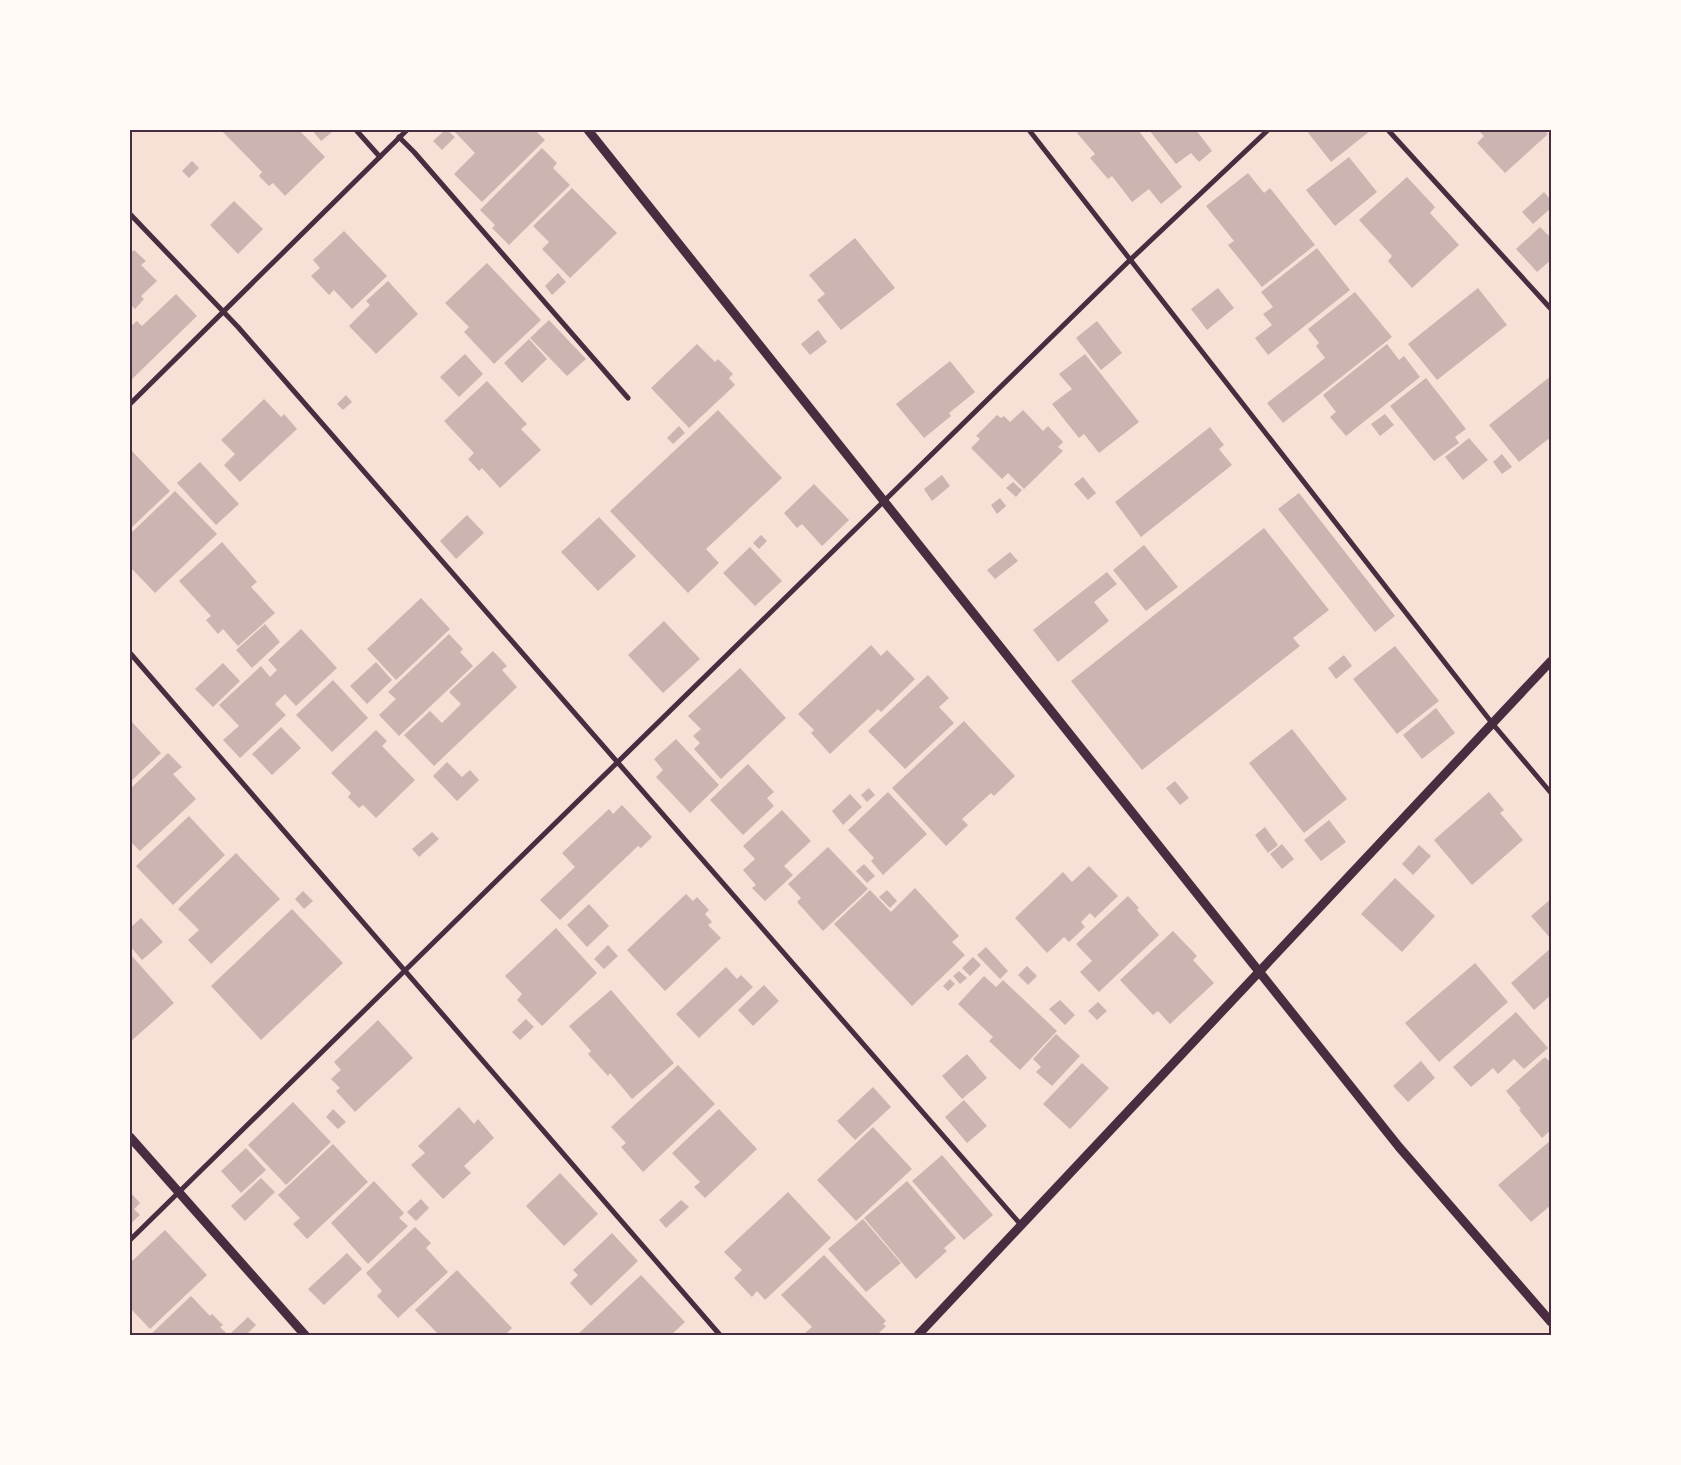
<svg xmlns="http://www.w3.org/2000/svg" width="1681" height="1465" viewBox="0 0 1681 1465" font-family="'Sofia Sans Condensed',sans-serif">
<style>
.building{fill:#ccb4b1}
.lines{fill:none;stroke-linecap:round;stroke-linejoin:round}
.minor{stroke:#4a2c40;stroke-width:5}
.tertiary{stroke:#4a2c40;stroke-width:9}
.neatline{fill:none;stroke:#4a2c40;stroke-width:2}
</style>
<rect width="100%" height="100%" fill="#f7e1d7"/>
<g class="building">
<path d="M221,130H299L325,157L285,196L273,183L269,186L259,176L262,172Z"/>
<path d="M312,130H331L332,132L321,141Z"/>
<path d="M445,130H447L455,137L442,150L433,141Z"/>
<path d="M453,130H535L545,140L482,202L454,174L475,153Z"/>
<path d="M1081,130H1138L1182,187L1161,204L1149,189L1132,202L1112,176L1108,179L1090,158L1095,154L1077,133Z"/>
<path d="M1149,130H1196L1212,151L1199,162L1191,153L1176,164Z"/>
<path d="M1306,130H1369L1370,131L1331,162Z"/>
<path d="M1478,130H1544L1548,134L1505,173L1477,143L1484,136Z"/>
<path d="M542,148L557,163L553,168L570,185L509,245L492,228L495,225L480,210Z"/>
<path d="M1349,157L1377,192L1335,226L1306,190Z"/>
<path d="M192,161L199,168L189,178L182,171Z"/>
<path d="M1248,173L1264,193L1270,188L1315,245L1262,287L1228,245L1234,241L1206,206Z"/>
<path d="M1407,177L1435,207L1430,213L1459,245L1412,288L1388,261L1392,256L1359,220Z"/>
<path d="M572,188L617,233L570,278L542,249L549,242L533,226Z"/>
<path d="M1544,192L1551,200V208L1533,224L1522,212Z"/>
<path d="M234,201L263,229L238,254L210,225Z"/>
<path d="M1540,227L1551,238V260L1537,272L1516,249Z"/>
<path d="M344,231L387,276L352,309L334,290L329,295L311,276L320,268L313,260Z"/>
<path d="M855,238L895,288L841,330L817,300L825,294L809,275Z"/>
<path d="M1317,248L1350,290L1268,355L1255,338L1272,325L1263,314L1273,307L1261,292Z"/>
<path d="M134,250L146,261L141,265L157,281L141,296L144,299L135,309L132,306L130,307V254Z"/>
<path d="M487,263L541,320L494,364L464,332L469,327L445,303Z"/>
<path d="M558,273L566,282L552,295L545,286Z"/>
<path d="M388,281L418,314L376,354L349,326L370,305L366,301Z"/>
<path d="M1218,288L1234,308L1207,330L1191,309Z"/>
<path d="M1478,288L1507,325L1437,380L1408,344Z"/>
<path d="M1355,292L1392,337L1283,423L1267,403L1325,358L1316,346L1319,343L1308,329Z"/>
<path d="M176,294L197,316L130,381V327L137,321L142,326Z"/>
<path d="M549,320L586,359L567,376L530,338Z"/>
<path d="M1097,321L1122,353L1101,370L1076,338Z"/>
<path d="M818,330L827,342L810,355L801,344Z"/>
<path d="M529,339L547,359L522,383L504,363Z"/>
<path d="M697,344L715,362L718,359L733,374L729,378L735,385L689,428L651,388Z"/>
<path d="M1387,344L1399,360L1404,356L1420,377L1346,436L1330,417L1336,412L1323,395Z"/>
<path d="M465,354L483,374L459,397L440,377Z"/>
<path d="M1085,354L1139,422L1099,453L1084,434L1079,438L1052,404L1072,389L1059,374Z"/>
<path d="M950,361L975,392L949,413L951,416L924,438L896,404Z"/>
<path d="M1551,376V437L1519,462L1489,425Z"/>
<path d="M1426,378L1466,429L1455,437L1459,443L1434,461L1390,406Z"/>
<path d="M487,381L527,424L521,429L541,450L500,488L482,468L479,471L468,459L474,453L444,421Z"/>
<path d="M346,395L352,402L343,410L337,404Z"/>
<path d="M264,399L281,417L284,414L297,429L240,482L224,465L235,454L221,440Z"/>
<path d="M718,410L782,478L706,549L719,563L688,593L610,511Z"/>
<path d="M1023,410L1043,431L1048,426L1063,442L1058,447L1063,451L1024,489L1008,473L1002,479L971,448L980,439L976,436L997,415L1001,418L1004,416L1010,422Z"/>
<path d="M1385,414L1394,425L1380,436L1371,424Z"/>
<path d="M679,426L685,433L673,444L667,438Z"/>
<path d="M1210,427L1224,445L1219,449L1232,465L1141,537L1115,502Z"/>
<path d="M1469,438L1488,460L1463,480L1445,457Z"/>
<path d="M130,449L170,491L130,529Z"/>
<path d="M1502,454L1512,467L1502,474L1493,462Z"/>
<path d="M200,462L239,504L216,525L177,483Z"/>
<path d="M942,475L950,486L932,501L924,489Z"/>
<path d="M1083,477L1096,493L1088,500L1074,484Z"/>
<path d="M1013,482L1022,490L1016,497L1006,488Z"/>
<path d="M814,484L849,520L822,546L802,524L797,528L784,513Z"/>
<path d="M175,491L217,534L155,593L130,567V534Z"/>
<path d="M1299,493L1395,616L1375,632L1278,509Z"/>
<path d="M1000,498L1006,506L997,514L991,505Z"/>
<path d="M467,515L484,533L456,559L440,541Z"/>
<path d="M599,517L636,556L598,591L561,552Z"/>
<path d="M1264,528L1329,610L1293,638L1300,646L1142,770L1071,681Z"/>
<path d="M761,535L767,541L759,549L753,543Z"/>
<path d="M222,542L257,582L251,587L275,613L238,646L223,629L218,634L206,620L211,616L179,581Z"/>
<path d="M1144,545L1178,587L1146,611L1113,570Z"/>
<path d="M750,547L782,581L755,606L723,573Z"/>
<path d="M1010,552L1018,561L995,579L987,570Z"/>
<path d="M1107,572L1117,584L1094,602L1109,621L1058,662L1033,630Z"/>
<path d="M421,598L450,629L396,680L367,649Z"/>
<path d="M664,621L700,659L663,693L628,655Z"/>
<path d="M265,624L280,642L252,668L236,650Z"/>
<path d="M301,629L337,668L296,706L285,694L275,704L286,715L240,758L223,740L239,726L219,705L261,666L270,677L277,670L268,660Z"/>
<path d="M449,634L463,649L460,652L473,666L399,736L379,715L396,699L388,692Z"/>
<path d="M871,645L881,656L887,650L915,679L881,712L878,709L830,754L811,733L814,730L798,714Z"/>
<path d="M1395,646L1439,701L1397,734L1353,679Z"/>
<path d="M493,651L507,666L502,670L517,687L434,766L404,735L430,711L442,723L461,704L449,692Z"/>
<path d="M1344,655L1352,666L1336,679L1328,668Z"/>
<path d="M376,662L392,680L367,704L350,686Z"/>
<path d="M223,663L240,681L213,707L195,689Z"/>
<path d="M740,668L786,718L721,779L694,749L700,743L693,736L701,729L688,716Z"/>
<path d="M928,675L949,698L939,707L954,723L905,769L868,731Z"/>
<path d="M333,680L368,718L332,752L296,715Z"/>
<path d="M1436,708L1455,733L1422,759L1403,735Z"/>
<path d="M130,720L161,753L130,782Z"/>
<path d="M964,721L1015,776L994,796L991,793L962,819L968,825L946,846L892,788Z"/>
<path d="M281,727L301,748L272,775L252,754Z"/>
<path d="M1292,729L1347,799L1304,833L1249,763Z"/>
<path d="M376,730L387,741L382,746L415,780L376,818L363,805L359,808L348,797L351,793L331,773Z"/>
<path d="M676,739L719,785L690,813L656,777L663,770L654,759Z"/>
<path d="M168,753L182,767L173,774L196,799L140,851L130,841V789Z"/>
<path d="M447,762L462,777L470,770L479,780L457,801L433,776Z"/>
<path d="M748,764L774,792L767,798L774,806L743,835L710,800Z"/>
<path d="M1175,781L1189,798L1180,805L1166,788Z"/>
<path d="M869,788L875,795L867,802L861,795Z"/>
<path d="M888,792L927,834L883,875L871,861L874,858L848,830Z"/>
<path d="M1489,792L1504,810L1500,813L1523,840L1472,885L1434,840Z"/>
<path d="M850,794L862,807L843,825L832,811Z"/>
<path d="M622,805L652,837L641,848L638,846L560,920L540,900L575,867L562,853L609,809L613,814Z"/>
<path d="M782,810L811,841L784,866L793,875L765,901L752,888L756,885L743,870L755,859L743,846Z"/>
<path d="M189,816L225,855L173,905L136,866Z"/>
<path d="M1329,820L1346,842L1321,861L1304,840Z"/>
<path d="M1265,827L1278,845L1268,853L1255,835Z"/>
<path d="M432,832L439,839L419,857L412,849Z"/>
<path d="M1282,844L1294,859L1282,869L1270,854Z"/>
<path d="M1419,845L1431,856L1413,875L1402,864Z"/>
<path d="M828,847L868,889L823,931L797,902L801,898L788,884Z"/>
<path d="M236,853L280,899L211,964L188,940L199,930L178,909Z"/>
<path d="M864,864L875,876L867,883L856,871Z"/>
<path d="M1089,866L1118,896L1095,918L1090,913L1081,922L1085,927L1069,942L1064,937L1047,953L1015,918L1063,872L1072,882Z"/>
<path d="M1395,878L1435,916L1402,952L1361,914Z"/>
<path d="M915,888L959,936L952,942L965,955L912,1006L834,924L870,890L891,912Z"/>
<path d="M887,890L897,901L890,908L879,897Z"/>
<path d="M303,891L313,901L304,909L295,899Z"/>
<path d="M686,894L693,901L697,897L709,910L705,914L712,922L708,925L721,938L665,991L627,950Z"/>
<path d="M1128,896L1139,908L1137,910L1159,935L1099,992L1080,972L1092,961L1076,944Z"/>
<path d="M1551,899V939L1531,916Z"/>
<path d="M589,904L609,926L587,947L567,925Z"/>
<path d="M292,909L343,963L261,1040L211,986Z"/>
<path d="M141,918L163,942L142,960L130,946V928Z"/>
<path d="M556,928L597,973L542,1026L517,1000L522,994L505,976Z"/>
<path d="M1173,931L1197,956L1193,960L1214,983L1170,1024L1158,1011L1153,1015L1120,980Z"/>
<path d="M608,945L618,956L604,969L594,959Z"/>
<path d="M986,947L1008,971L1000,979L977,955Z"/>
<path d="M1551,948V995L1534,1010L1511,983Z"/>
<path d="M130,954L174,1003L130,1042Z"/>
<path d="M973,957L981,965L970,976L962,968Z"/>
<path d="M1475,963L1508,1002L1439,1062L1405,1023Z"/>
<path d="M1027,966L1037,976L1028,985L1018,975Z"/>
<path d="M726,967L737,979L741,975L753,987L699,1038L676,1014Z"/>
<path d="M959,971L967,978L960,984L953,976Z"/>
<path d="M984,976L996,987L1003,980L1057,1031L1020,1070L989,1041L993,1037L958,1004Z"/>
<path d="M950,979L955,984L948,991L943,986Z"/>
<path d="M764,985L779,1001L753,1026L738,1010Z"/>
<path d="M611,990L674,1063L632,1099L610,1073L608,1076L588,1054L591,1051L569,1026Z"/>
<path d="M1060,1000L1075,1015L1065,1025L1049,1009Z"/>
<path d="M1098,1002L1107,1011L1097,1020L1088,1011Z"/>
<path d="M1516,1012L1548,1048L1524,1069L1514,1059L1498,1074L1493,1068L1471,1087L1453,1067Z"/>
<path d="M526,1019L534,1027L520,1040L512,1032Z"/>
<path d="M378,1020L413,1058L355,1112L336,1091L340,1088L331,1079L341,1070L334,1062Z"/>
<path d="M1056,1034L1080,1056L1052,1086L1036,1072L1041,1067L1033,1059Z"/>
<path d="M967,1054L987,1078L962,1099L942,1076Z"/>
<path d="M1545,1057L1551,1063V1130L1542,1138L1519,1110L1521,1109L1506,1091Z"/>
<path d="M1421,1061L1435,1078L1408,1102L1393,1086Z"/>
<path d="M1082,1063L1109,1088L1070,1129L1043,1104Z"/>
<path d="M678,1065L715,1104L643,1172L621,1147L626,1143L611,1127Z"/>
<path d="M873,1087L891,1107L855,1140L837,1121Z"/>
<path d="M964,1100L987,1126L967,1143L945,1117Z"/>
<path d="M293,1102L331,1142L286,1185L248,1145Z"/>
<path d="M459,1107L474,1124L478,1119L494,1138L464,1166L471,1173L443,1199L411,1165L425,1153L418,1146Z"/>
<path d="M333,1109L346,1122L338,1129L326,1117Z"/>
<path d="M719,1109L757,1149L705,1198L694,1187L700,1182L672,1153Z"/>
<path d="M873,1127L912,1169L856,1221L817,1180Z"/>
<path d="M1551,1140V1205L1531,1222L1498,1185Z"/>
<path d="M333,1144L368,1182L307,1239L293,1224L300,1218L278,1195Z"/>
<path d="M246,1148L266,1170L241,1193L221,1171Z"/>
<path d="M942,1155L993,1215L964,1240L912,1181Z"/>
<path d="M560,1173L598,1214L564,1246L526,1206Z"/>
<path d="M261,1178L275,1192L245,1221L231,1206Z"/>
<path d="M374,1181L404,1213L399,1218L408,1226L368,1264L331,1223Z"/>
<path d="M907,1181L956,1238L944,1248L947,1251L916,1279L864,1218Z"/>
<path d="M130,1192L140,1203L134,1209L140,1215L130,1224Z"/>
<path d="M788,1192L831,1238L765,1300L757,1291L752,1297L734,1278L742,1270L724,1252Z"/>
<path d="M421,1199L429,1208L416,1221L407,1212Z"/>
<path d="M681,1200L689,1207L666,1228L659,1220Z"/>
<path d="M863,1219L901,1263L866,1292L828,1249Z"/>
<path d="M415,1227L431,1243L426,1248L448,1272L398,1318L377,1296L382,1291L366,1273Z"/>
<path d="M165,1230L207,1275L150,1329L130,1308V1263Z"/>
<path d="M612,1233L638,1261L591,1306L570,1283L578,1275L573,1270Z"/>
<path d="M347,1253L362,1269L324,1305L308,1289Z"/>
<path d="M824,1255L886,1321L883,1324L886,1326L877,1335H807L805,1333L812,1327L781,1295Z"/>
<path d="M457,1270L512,1328L505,1335H439L415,1310Z"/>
<path d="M641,1275L685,1322L671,1335H577Z"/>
<path d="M191,1296L210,1316L212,1314L223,1325L220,1327L228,1335H150Z"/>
<path d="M248,1317L256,1325L246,1335H233L231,1333Z"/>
</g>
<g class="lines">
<g class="minor">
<path d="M356,130L380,157"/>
<path d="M1029,130L1492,723L1551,793"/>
<path d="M1388,130L1551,309"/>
<path d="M399,137L414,152L628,398"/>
<path d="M130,214L238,327L1021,1225"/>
<path d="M130,404L407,130"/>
<path d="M130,653L720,1335"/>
<path d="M130,1240L1130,260L1268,130"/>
</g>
<g class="tertiary">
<path d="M588,130L1399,1147L1551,1322"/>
<path d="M130,1137L305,1335"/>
<path d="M918,1335L1551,661"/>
</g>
</g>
<rect width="1681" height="1465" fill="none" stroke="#fffaf5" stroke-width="262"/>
<rect x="131" y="131" width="1419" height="1203" class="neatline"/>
</svg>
